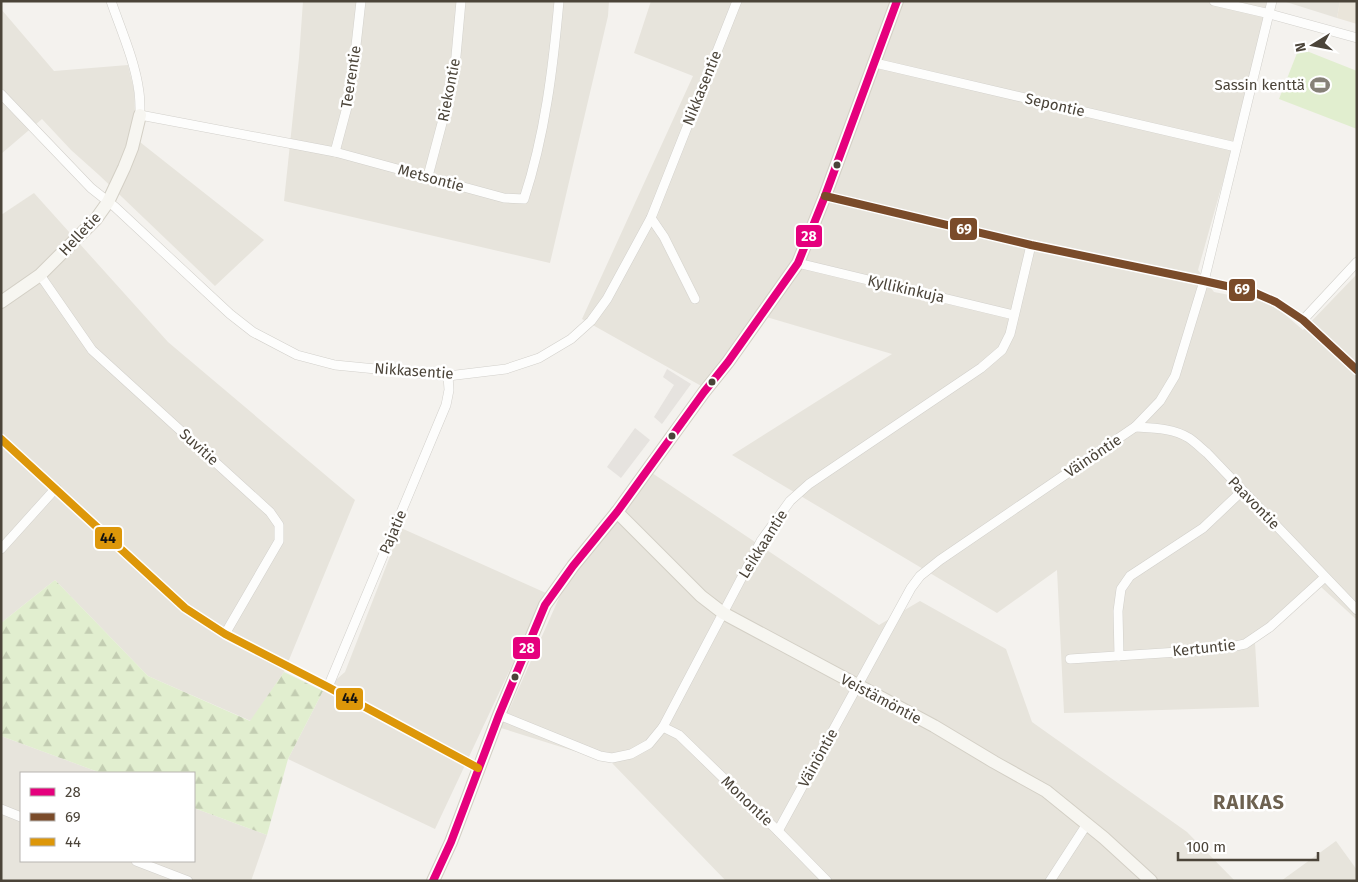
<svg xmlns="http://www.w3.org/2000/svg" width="1358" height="882" viewBox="0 0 1358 882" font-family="'Fira Sans',sans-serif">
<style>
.residential{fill:#e7e4dc}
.education{fill:#eae5da}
.forest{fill:url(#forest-firs)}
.pitch{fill:#e1eecf}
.parking{fill:#e6e3df}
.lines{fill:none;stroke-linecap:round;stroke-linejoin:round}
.street-casing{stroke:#d2d0cb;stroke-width:10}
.secondary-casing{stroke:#d3cfc5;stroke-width:14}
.street{stroke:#fdfdfc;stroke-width:9}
.secondary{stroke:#f7f6f1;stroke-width:12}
.bus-1-casing{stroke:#fff;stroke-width:11}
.bus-2-casing{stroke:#fff;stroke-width:11}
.bus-3-casing{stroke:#fff;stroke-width:11}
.bus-1{stroke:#e5007d;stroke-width:8}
.bus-2{stroke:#7a4b2a;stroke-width:8}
.bus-3{stroke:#dd9709;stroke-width:8}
.bus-dot{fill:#4b4439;stroke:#fff;stroke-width:2}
.labels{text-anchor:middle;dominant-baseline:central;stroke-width:5;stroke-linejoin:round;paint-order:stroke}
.street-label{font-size:15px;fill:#4b4439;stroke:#fff}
.poi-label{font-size:15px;fill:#4b4439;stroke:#fff;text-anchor:end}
.district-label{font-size:20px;font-weight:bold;letter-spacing:1px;fill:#6e6250;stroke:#fff}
.line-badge{stroke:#fff;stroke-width:2}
.badge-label{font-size:14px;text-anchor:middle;font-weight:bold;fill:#fff}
.pale-badge-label{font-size:14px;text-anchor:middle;font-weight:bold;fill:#111}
</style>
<defs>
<pattern id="forest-firs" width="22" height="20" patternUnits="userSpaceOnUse" patternTransform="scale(1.25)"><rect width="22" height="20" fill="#e1eecf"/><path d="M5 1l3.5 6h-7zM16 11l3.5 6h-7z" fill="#c3cdb2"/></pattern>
</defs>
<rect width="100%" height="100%" fill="#f4f2ee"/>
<g class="residential">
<path d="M303,1H609L608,16L550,263L284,201L299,58Z"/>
<path d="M651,1H1266L1270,14L1198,270L1214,292L1265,302L1282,312L1303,330L1357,274V620L1321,587L1255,643L1259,707L1064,713L1057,570L997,613L732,455L892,354L763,316L712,392L582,319L693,76L634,53Z"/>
<path d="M1283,1H1340L1337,18Z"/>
<path d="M1,9L54,71L128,65L134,90L135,114L131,135L264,240L215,286L99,175L71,150L42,119L1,154Z"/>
<path d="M34,193L168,342L355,500L284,672L251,721L148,676L55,580L1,623V215Z"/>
<path d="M652,473L879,625L920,601L1006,649L1032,722L1187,832L1235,881H726L612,763L501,728L563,589Z"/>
<path d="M401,528L546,593L435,829L288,759L323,691L345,672Z"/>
<path d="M1,736L101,773H21V861H194V808L267,835L251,881H1Z"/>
<path d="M1336,841L1357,870V881H1281Z"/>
</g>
<path class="education" d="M1340,1H1357V24L1337,18Z"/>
<path class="forest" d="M55,580L148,676L250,721L284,672L323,691L288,759L267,835L194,808V773H101L1,736V623Z"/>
<path class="pitch" d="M1299,48L1357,71V129L1279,99Z"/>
<g class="parking">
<path d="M667,369L691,384L662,424L654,417L674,385L663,377Z"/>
<path d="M635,428L650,440L621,478L607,467Z"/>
</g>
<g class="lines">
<defs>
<g id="street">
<path d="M111,1C121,30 135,61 139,92C140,99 140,107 140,115L335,152L504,198L524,199C545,135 553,68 559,1"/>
<path d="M1214,1L1270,14L1357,38"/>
<path d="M875,63L1236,147"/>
<path d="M1,94L91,188L115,207L230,314L253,332L297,355L335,365L448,376L506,369L539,358L571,339L591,321L607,299L651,218L737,1"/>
<path d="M335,152L347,107L353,72L361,1"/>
<path d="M428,176L454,78L461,1"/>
<path d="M825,196L1031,245L1204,281L1253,292L1276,302L1303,320L1357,370"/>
<path d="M651,218L664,237L695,299"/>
<path d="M798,263L1014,315"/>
<path d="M40,275L92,350L270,512L279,525V541L225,634"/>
<path d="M1303,320L1357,262"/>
<path d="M1135,427C1153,428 1173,428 1189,438C1195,442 1201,448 1207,453L1357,610"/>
<path d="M1,439L185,608L225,634L328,687L478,768"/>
<path d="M1,549L56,488"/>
<path d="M1119,656L1118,611L1121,589L1130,576L1203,528L1242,491"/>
<path d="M1070,659L1194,651L1231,647L1245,644L1270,627L1325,577"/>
<path d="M328,687L446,405L449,390L448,376"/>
<path d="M499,715L600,756L612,758L631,754L649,744L663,727L761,541L790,501L809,484L981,368L1002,350L1010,334L1031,245"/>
<path d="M663,727L679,735L778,831L827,881"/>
<path d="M1,809L21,817"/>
<path d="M778,831L911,588L920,576L940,560L1135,427L1160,401L1175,376L1204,281L1272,1"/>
<path d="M136,861L188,881"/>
<path d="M1050,881L1087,824"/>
</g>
<g id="secondary">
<path d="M1,302L40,275L96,219L108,202L124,168L132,148L140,115"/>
<path d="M617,512L701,596L723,613L934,726L994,762L1046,791L1104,838L1151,881"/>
<path d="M433,881L451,842L499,715L545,605L573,566L617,512L704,392L728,362L798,263L825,196L897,1"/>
</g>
</defs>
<use href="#street" class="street-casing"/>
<use href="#secondary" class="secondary-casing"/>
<use href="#street" class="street"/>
<use href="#secondary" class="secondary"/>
<defs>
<path id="bus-1" d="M433,881L451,842L499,715L545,605L573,566L617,512L704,392L728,362L798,263L825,196L897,1"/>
<path id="bus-2" d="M825,196L1031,245L1204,281L1253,292L1276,302L1303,320L1357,370"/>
<path id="bus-3" d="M1,439L185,608L225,634L328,687L478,768"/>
</defs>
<use href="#bus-1" class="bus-1-casing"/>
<use href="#bus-2" class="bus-2-casing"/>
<use href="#bus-3" class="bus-3-casing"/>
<use href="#bus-1" class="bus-1"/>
<use href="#bus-2" class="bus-2"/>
<use href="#bus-3" class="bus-3"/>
</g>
<defs>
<symbol id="stadium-bare" viewBox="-9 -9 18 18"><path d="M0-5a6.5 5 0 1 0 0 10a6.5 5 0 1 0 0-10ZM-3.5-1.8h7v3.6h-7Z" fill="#868178" stroke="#fff" stroke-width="2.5" paint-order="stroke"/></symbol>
</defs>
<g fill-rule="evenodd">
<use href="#stadium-bare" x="1306" y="71" width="28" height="28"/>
</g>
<g class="bus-dot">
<circle cx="837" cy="165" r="4.5"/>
<circle cx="712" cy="382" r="4.5"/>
<circle cx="672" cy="436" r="4.5"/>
<circle cx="515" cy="677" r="4.5"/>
</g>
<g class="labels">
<g class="street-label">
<text transform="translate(351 77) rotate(-81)">Teerentie</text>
<text transform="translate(702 88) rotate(-68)">Nikkasentie</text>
<text transform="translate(449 90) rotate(-79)">Riekontie</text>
<text transform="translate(1055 105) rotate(13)">Sepontie</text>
<text transform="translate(431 178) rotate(15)">Metsontie</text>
<text transform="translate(80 234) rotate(-47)">Helletie</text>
<text transform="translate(906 289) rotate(13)">Kyllikinkuja</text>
<text transform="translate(414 371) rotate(4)">Nikkasentie</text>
<text transform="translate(199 447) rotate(42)">Suvitie</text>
<text transform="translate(1093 456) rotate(-34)">Väinöntie</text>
<text transform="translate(1254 503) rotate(46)">Paavontie</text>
<text transform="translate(393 532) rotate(-67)">Pajatie</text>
<text transform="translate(763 544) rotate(-58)">Leikkaantie</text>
<text transform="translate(1204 648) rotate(-6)">Kertuntie</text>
<text transform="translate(881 699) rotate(28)">Veistämöntie</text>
<text transform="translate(818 758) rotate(-61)">Väinöntie</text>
<text transform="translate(747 801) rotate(44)">Monontie</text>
</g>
<g class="poi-label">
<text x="1305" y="85">Sassin kenttä</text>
</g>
<g class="district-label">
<text x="1249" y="802">RAIKAS</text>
</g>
</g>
<g class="line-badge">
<rect x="949" y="217" width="29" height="24" rx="5" fill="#7a4b2a"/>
<rect x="795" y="224" width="28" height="24" rx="5" fill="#e5007d"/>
<rect x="1228" y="278" width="28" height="24" rx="5" fill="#7a4b2a"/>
<rect x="94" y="526" width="29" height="24" rx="5" fill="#dd9709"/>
<rect x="512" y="636" width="29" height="24" rx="5" fill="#e5007d"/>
<rect x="335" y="687" width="29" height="24" rx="5" fill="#dd9709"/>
</g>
<g class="badge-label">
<text x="964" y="234">69</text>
<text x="809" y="241">28</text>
<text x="1242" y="294">69</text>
<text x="527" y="653">28</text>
</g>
<g class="pale-badge-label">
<text x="108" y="543">44</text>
<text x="350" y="703">44</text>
</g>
<rect width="1358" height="882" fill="none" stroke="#4b4439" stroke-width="5"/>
<rect x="20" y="772" width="175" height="90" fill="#ffffff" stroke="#b7b4b0"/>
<rect x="30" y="788" width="25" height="8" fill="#e5007d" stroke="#b7b4b0"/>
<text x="65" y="797" font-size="15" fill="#4b4439">28</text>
<rect x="30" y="813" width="25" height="8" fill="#7a4b2a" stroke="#b7b4b0"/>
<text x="65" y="822" font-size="15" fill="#4b4439">69</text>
<rect x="30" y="838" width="25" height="8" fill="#dd9709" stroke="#b7b4b0"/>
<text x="65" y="847" font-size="15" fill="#4b4439">44</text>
<g transform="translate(1313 45) rotate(260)" stroke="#ffffff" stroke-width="4" paint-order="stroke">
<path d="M0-4L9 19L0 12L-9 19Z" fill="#4b4439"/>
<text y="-8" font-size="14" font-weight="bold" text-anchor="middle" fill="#4b4439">N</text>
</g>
<path d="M1178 852v8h140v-8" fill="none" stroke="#4b4439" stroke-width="2.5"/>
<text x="1186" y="852" font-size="15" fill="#4b4439" stroke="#ffffff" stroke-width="4" paint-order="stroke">100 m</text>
</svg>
